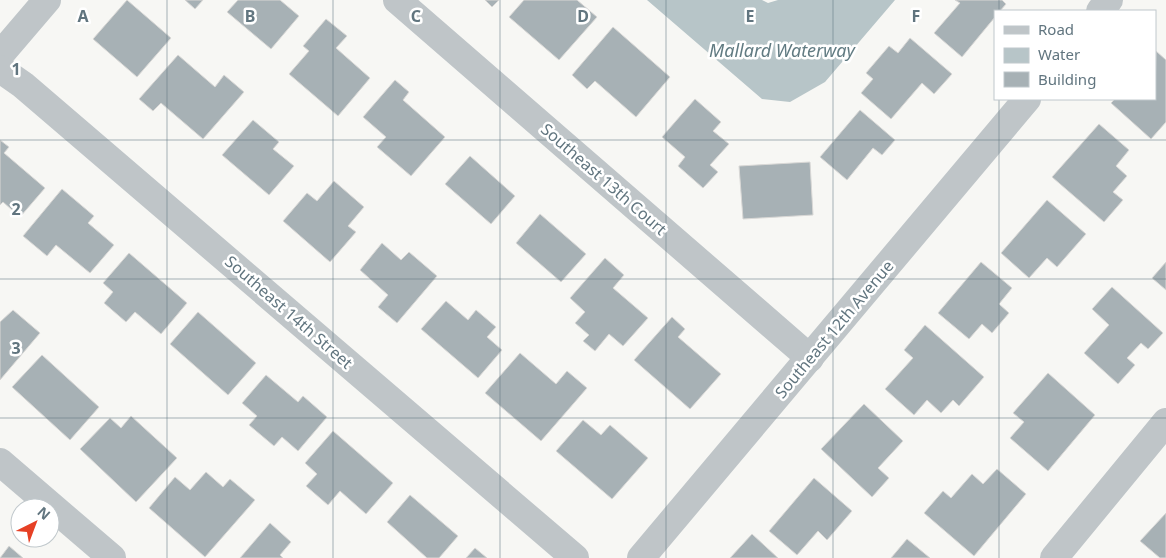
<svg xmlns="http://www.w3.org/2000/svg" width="1166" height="558" viewBox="0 0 1166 558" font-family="'Noto Sans',sans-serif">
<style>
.water{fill:#b7c5c8}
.building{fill:#a7b1b5;stroke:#d9d8d6}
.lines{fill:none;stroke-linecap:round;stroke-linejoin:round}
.minor{stroke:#bfc5c8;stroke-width:28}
.grid{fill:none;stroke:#61757f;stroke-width:1;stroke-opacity:0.55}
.labels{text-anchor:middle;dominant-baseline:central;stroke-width:5;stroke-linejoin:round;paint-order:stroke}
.street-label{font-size:16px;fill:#61757f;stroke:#fff}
.water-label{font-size:18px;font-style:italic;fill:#617b82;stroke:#fff}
.grid-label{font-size:16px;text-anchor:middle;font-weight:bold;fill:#61757f;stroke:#fff;stroke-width:5;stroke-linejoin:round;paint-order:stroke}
</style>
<rect width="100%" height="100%" fill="#f7f7f4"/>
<path class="water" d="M647,0H762L768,3L778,0H895L825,82L790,102L762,99Z"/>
<g class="building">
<path d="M127,0L171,38L137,77L93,39Z"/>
<path d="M185,0H203L195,9Z"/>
<path d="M238,0H280L299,16L271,49L227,12Z"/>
<path d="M485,0H499L492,7Z"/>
<path d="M524,0H577L597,17L559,60L509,17Z"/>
<path d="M955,0H1002L1006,4L1000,11H995V17L962,57L934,33L960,3Z"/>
<path d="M326,19L347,36L336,48L370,78L338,116L289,74L309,51L303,46Z"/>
<path d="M613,27L670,77L636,117L595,81L587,89L572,75Z"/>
<path d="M910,38L952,74L934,94L922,83L891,119L861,93L873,79L866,73L889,46L898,53Z"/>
<path d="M1156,51L1166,60V122L1151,139L1111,103L1115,99H1155Z"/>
<path d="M178,55L215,87L224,75L244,92L203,139L161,103L153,111L139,99Z"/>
<path d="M395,80L409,92L403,100L445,137L411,176L377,147L386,137L363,117Z"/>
<path d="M695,99L721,122L713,131L729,144L710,165L718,172L703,188L678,166L685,157L662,137Z"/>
<path d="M860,110L895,140L882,155L873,148L847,180L820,157Z"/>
<path d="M253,120L279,142L273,149L294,166L269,195L222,155Z"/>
<path d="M1099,124L1129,150L1116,166L1127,176L1113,192L1123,200L1104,222L1052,177Z"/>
<path d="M0,140L9,147L4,153L45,188L20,217L3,202L0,205Z"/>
<path d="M470,156L515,196L491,224L445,184Z"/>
<path d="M810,162L813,215L743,219L739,166Z"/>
<path d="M334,181L364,207L348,226L356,232L330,262L283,221L307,193L317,201Z"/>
<path d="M62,189L94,216L88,223L114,245L90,273L56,245L47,256L23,236Z"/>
<path d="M1047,200L1086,234L1057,267L1047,258L1029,278L1001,253Z"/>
<path d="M540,214L586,254L561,282L516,243Z"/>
<path d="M382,243L401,260L409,252L437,276L397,323L378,307L388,295L360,270Z"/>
<path d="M129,253L187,303L161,334L135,312L126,322L104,303L113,292L103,283Z"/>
<path d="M605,258L624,275L613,288L648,318L623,346L609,334L595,351L583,341L589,335L575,323L585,312L570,298Z"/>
<path d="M981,262L1012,288L999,304L1009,313L992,333L982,324L969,339L938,313Z"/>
<path d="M1166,262V290L1152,278Z"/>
<path d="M1112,287L1163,333L1148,349L1141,343L1127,358L1135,365L1118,384L1084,353L1109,325L1092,309Z"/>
<path d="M446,301L468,320L476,310L496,327L487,337L502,350L478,378L421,329Z"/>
<path d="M13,310L40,333L0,380V322Z"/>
<path d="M198,312L256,363L228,395L170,344Z"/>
<path d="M672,317L685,329L678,337L721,374L690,409L634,360Z"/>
<path d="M925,325L984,377L959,406L953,400L941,413L927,400L914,415L885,389L913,358L904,350Z"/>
<path d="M520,353L556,384L567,371L587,388L541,441L485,393Z"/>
<path d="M42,355L99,407L70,440L12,387Z"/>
<path d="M1048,373L1095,415L1048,471L1010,438L1024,422L1013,413Z"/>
<path d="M266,375L298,402L303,396L327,417L298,451L282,437L274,446L249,425L257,416L242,403Z"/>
<path d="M864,404L903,441L878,468L889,478L872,497L821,449Z"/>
<path d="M131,416L177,458L136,502L80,449L110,418L121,428Z"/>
<path d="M583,420L601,435L610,425L648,458L612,499L556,451Z"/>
<path d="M333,431L393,483L366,514L340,491L328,505L306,486L317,474L305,463Z"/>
<path d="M997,469L1026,494L974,556L924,513L943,491L951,498L972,474L983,484Z"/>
<path d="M206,472L223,487L230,479L255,500L205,557L149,508L175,477L190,490Z"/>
<path d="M814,478L852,511L827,540L818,531L797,555L769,531Z"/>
<path d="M410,495L458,536L439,558H427L387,522Z"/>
<path d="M1166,513V558H1160L1140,541Z"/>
<path d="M270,523L291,542L280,555L283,558H240Z"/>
<path d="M752,534L778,558H730Z"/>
<path d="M907,539L930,558H891Z"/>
<path d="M9,546L23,558H0Z"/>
<path d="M475,548L487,558H466Z"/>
</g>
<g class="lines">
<g class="minor">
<path d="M397,0L810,358"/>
<path d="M1100,11L1109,0"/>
<path d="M0,55L47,0"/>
<path d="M0,69L23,85L575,558"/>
<path d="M0,462L112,558"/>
<path d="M641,558L1027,99"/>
<path d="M1054,558L1166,422"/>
</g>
</g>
<path class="grid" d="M167,0V558M333,0V558M500,0V558M666,0V558M833,0V558M999,0V11M999,99V558M0,140H1166M0,279H1166M0,418H1166"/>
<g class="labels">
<g class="street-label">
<text transform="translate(604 179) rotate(41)">Southeast 13th Court</text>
<text transform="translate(289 312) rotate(41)">Southeast 14th Street</text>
<text transform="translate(834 329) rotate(-50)">Southeast 12th Avenue</text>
</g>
<g class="water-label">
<text x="782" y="50">Mallard Waterway</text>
</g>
</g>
<g class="grid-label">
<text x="83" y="22">A</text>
<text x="250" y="22">B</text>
<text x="416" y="22">C</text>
<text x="583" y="22">D</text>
<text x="750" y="22">E</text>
<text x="916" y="22">F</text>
<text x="16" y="75">1</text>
<text x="16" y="215">2</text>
<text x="16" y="354">3</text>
</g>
<rect x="994" y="10" width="162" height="90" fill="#ffffff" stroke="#c0c8cc"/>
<rect x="1004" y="26" width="25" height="8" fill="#bfc5c8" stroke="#c0c8cc"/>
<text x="1038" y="35" font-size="15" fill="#61757f">Road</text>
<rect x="1004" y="48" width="25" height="15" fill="#b7c5c8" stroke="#c0c8cc"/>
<text x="1038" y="60" font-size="15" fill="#61757f">Water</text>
<rect x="1004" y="72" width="25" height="15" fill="#a7b1b5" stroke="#c0c8cc"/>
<text x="1038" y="85" font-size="15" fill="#61757f">Building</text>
<g transform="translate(35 523) rotate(42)"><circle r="24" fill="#ffffff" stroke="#c0c8cc"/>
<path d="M0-4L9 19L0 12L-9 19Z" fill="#e64025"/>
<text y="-8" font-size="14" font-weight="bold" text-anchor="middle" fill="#61757f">N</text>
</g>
</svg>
